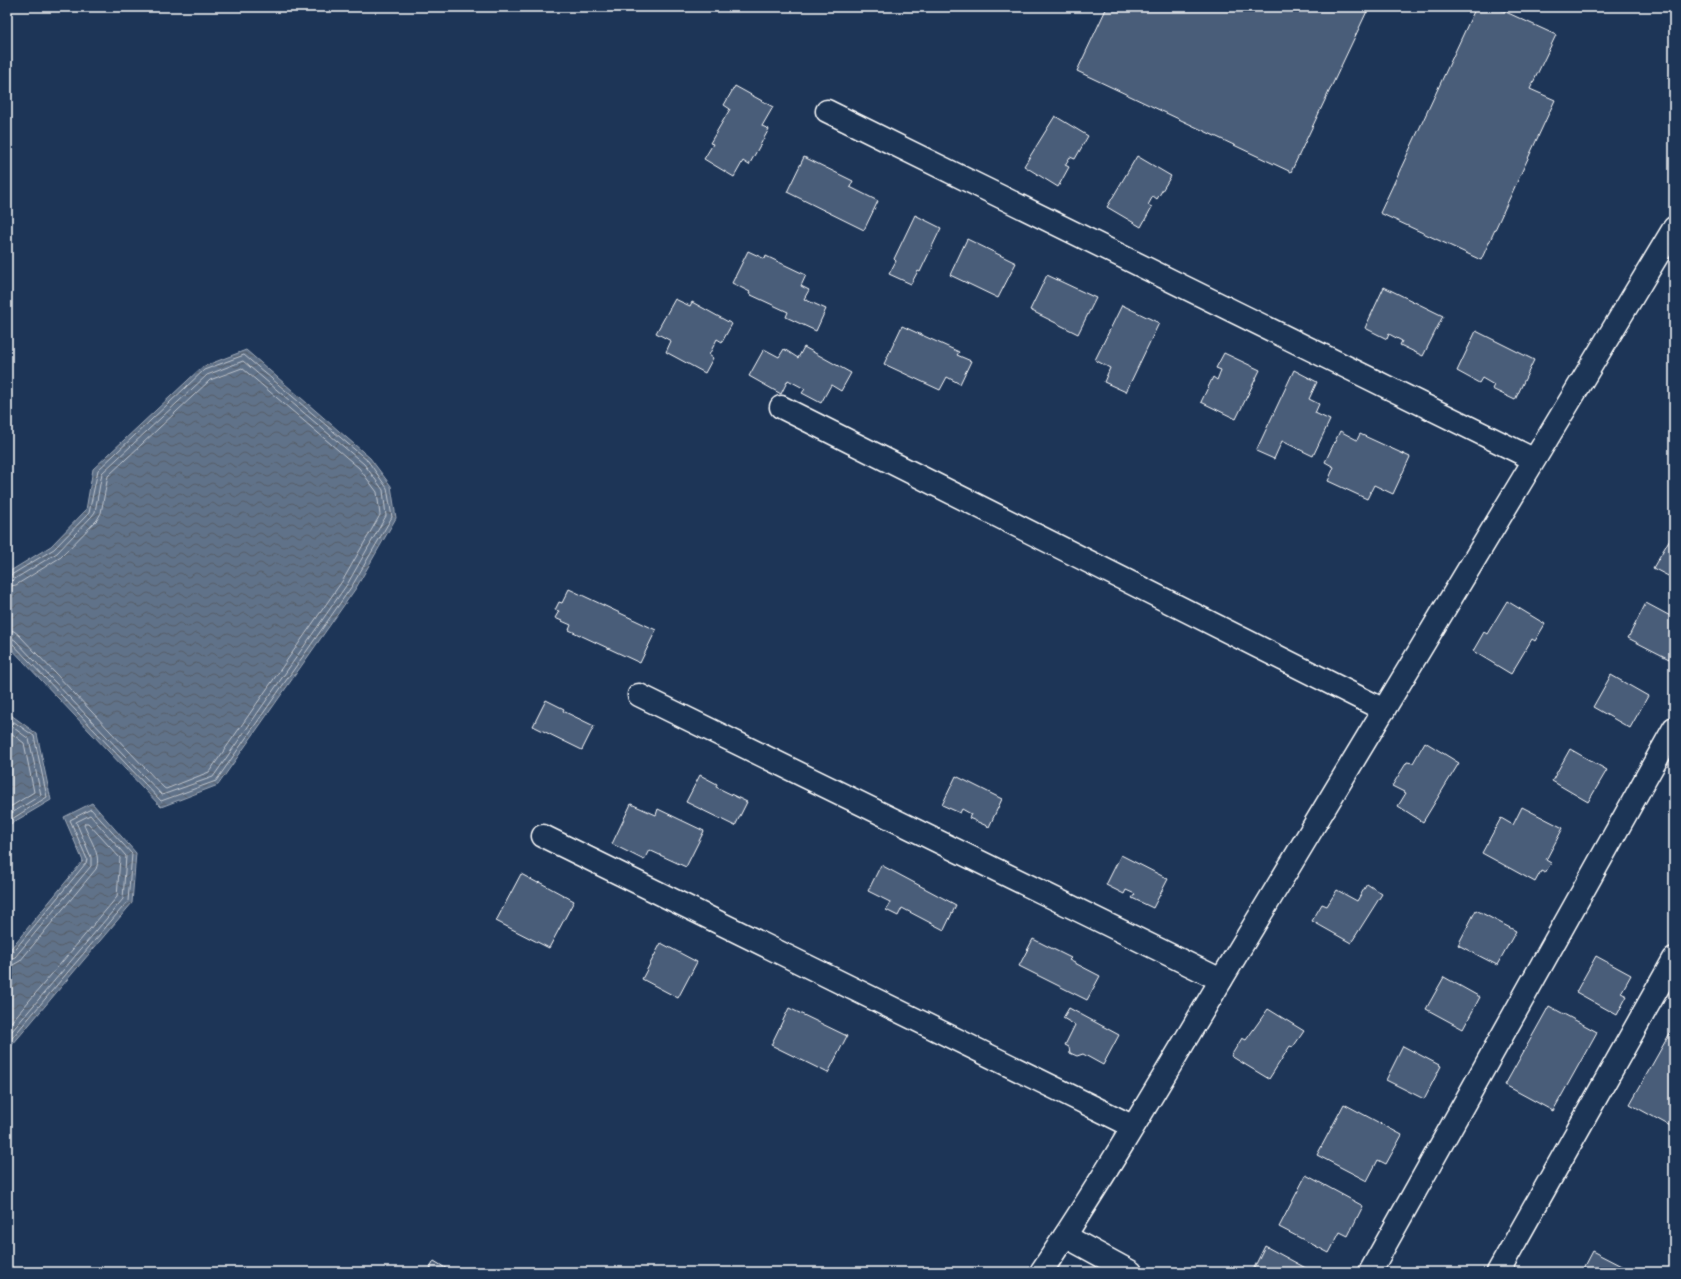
<svg xmlns="http://www.w3.org/2000/svg" width="1681" height="1279" viewBox="0 0 1681 1279" font-family="'Playpen Sans',sans-serif">
<style>
.water{fill:url(#water-waves);stroke:#a0aab8}
.lines{fill:none;stroke-linecap:round;stroke-linejoin:round}
.shore{stroke:#c0c7d0;stroke-width:1}
.building{fill:#4a5d79;stroke:#fff}
.minor-casing{stroke:#fff;stroke-width:25}
.minor{stroke:#1d3557;stroke-width:22}
</style>
<defs>
<pattern id="water-waves" width="16" height="10" patternUnits="userSpaceOnUse"><rect width="16" height="10" fill="#617289"/><path d="M0 5q4-4 8 0t8 0" fill="none" stroke="#555d67"/></pattern>
</defs>
<rect width="100%" height="100%" fill="#1d3557"/>
<filter id="ink" filterUnits="userSpaceOnUse"><feTurbulence type="fractalNoise" baseFrequency=".025" numOctaves="2"/><feDisplacementMap in="SourceGraphic" scale="8" xChannelSelector="R" yChannelSelector="G"/><feConvolveMatrix kernelMatrix="1 2 1 2 8 2 1 2 1" color-interpolation-filters="sRGB"/></filter>
<g filter="url(#ink)">
<g class="water">
<path d="M246,350L370,458L391,486L396,518L356,588L218,785L161,807L7,644V573L51,546L86,510L93,469L202,367Z"/>
<path d="M7,712L37,734L51,800L7,826Z"/>
<path d="M92,803L136,853L132,903L7,1051V953L83,861L64,817Z"/>
</g>
<g class="lines">
<g class="shore">
<path d="M7,576L11,575L54,549L89,513L98,470L204,370L244,355L368,461L387,488L392,517L352,586L216,781L161,801L12,643L7,641"/>
<path d="M7,581L13,580L57,553L92,516L95,512L102,473L207,375L243,361L364,464L383,490L386,516L348,583L213,777L162,795L15,640L7,636"/>
<path d="M7,587L16,585L61,557L97,520L101,513L108,476L210,380L242,368L359,468L377,492L380,515L343,580L209,772L166,789L164,788L19,635L14,631L7,630"/>
<path d="M7,717L34,736L47,797L7,822"/>
<path d="M7,723L29,739L41,795L7,816"/>
<path d="M7,730L24,743L34,792L7,809"/>
<path d="M7,955L12,953L86,863L87,859L70,820L91,809L132,854L128,901L7,1044"/>
<path d="M7,960L15,957L91,866V857L76,822L90,815L126,856L123,899L7,1037"/>
<path d="M7,966L13,965L20,961L96,869C102,855 89,838 84,825L85,823H88L120,858L117,897L7,1027"/>
</g>
</g>
<g class="building">
<path d="M1107,7H1369L1291,172L1077,71Z"/>
<path d="M1476,7H1495L1556,35L1530,89L1555,100L1481,260L1380,213Z"/>
<path d="M735,86L773,107L762,126L769,129L749,165L743,161L734,177L704,159L713,144L710,143L730,109L724,105Z"/>
<path d="M1055,116L1088,136L1075,159L1070,157L1065,165L1069,167L1058,187L1024,166Z"/>
<path d="M1137,156L1171,176L1157,199L1153,196L1148,205L1152,207L1141,227L1107,207Z"/>
<path d="M804,157L853,181L850,187L878,201L864,230L787,192Z"/>
<path d="M915,215L941,228L920,272L918,271L911,284L889,274L896,261L894,259Z"/>
<path d="M967,239L1016,263L998,298L950,275Z"/>
<path d="M748,251L765,259L766,256L806,275L801,286L809,290L804,299L826,309L816,331L786,317L788,312L749,294L750,292L732,283Z"/>
<path d="M1047,275L1096,298L1078,334L1030,310Z"/>
<path d="M1384,287L1443,316L1423,356L1400,345L1402,341L1389,334L1387,339L1365,328Z"/>
<path d="M675,299L690,306L692,302L732,324L722,342L717,339L709,355L713,358L705,373L666,352L671,341L656,333Z"/>
<path d="M1122,305L1159,323L1126,392L1104,382L1110,368L1095,360Z"/>
<path d="M902,326L959,352L957,355L971,361L960,384L947,377L940,390L884,364Z"/>
<path d="M1476,331L1534,360L1515,400L1492,389L1494,385L1482,378L1479,383L1457,371Z"/>
<path d="M804,347L851,373L841,391L831,385L821,403L802,393L805,389L788,380L781,394L749,376L764,349L779,357L784,349L798,358Z"/>
<path d="M1224,353L1260,370L1236,419L1201,402L1213,377L1217,380L1221,370L1216,368Z"/>
<path d="M1294,370L1317,382L1309,399L1319,404L1315,413L1330,420L1313,456L1282,441L1274,459L1256,451Z"/>
<path d="M1340,431L1357,440L1360,434L1410,457L1393,494L1374,485L1367,499L1328,481L1334,467L1325,462Z"/>
<path d="M1671,537L1674,539V579L1653,568Z"/>
<path d="M569,589L656,630L640,663L569,630L571,625L555,618L559,611L555,610L559,602L562,603Z"/>
<path d="M1507,601L1545,624L1535,641L1532,639L1511,674L1473,651L1484,632L1487,634Z"/>
<path d="M1646,603L1674,618V650L1669,659L1628,638Z"/>
<path d="M1611,675L1648,696L1630,728L1593,707Z"/>
<path d="M546,700L564,709L563,711L594,726L582,750L533,726Z"/>
<path d="M1425,742L1459,763L1423,822L1398,806L1406,793L1392,786L1407,762L1413,763Z"/>
<path d="M1570,749L1607,770L1588,802L1552,781Z"/>
<path d="M700,775L717,784L716,787L747,802L735,826L686,802Z"/>
<path d="M956,776L1002,799L989,827L969,818L971,814L962,809L960,813L942,805Z"/>
<path d="M631,804L656,815L658,809L704,831L686,867L649,850L644,860L612,844Z"/>
<path d="M1522,807L1563,828L1546,860L1551,863L1545,873L1541,871L1535,882L1482,853L1501,818L1513,825Z"/>
<path d="M1121,855L1168,879L1153,908L1132,898L1135,894L1126,890L1124,894L1106,885Z"/>
<path d="M881,865L956,905L944,930L902,908L898,916L886,910L890,902L868,891Z"/>
<path d="M521,874L538,883L539,882L574,901L549,948L496,921Z"/>
<path d="M1367,884L1382,894L1351,943L1312,921L1322,904L1327,906L1337,890L1357,901Z"/>
<path d="M1476,910L1516,931L1497,965L1458,945Z"/>
<path d="M1033,939L1071,958L1069,960L1100,976L1087,1000L1019,966Z"/>
<path d="M661,943L697,962L678,998L642,979Z"/>
<path d="M1596,956L1631,975L1621,993L1627,996L1617,1015L1576,992Z"/>
<path d="M1444,977L1480,997L1463,1029L1426,1009Z"/>
<path d="M1549,1006L1597,1032L1553,1111L1505,1085Z"/>
<path d="M789,1008L847,1036L828,1073L771,1045Z"/>
<path d="M1069,1008L1119,1035L1103,1065L1083,1054L1077,1056L1070,1053L1069,1047L1065,1045L1075,1025L1063,1018Z"/>
<path d="M1268,1009L1304,1031L1293,1047L1290,1046L1269,1079L1231,1056L1242,1038L1246,1040Z"/>
<path d="M1670,1033L1674,1036V1128L1630,1104Z"/>
<path d="M1403,1046L1441,1066L1424,1099L1386,1080Z"/>
<path d="M1344,1104L1402,1135L1386,1164L1378,1160L1367,1181L1317,1155Z"/>
<path d="M1306,1175L1363,1206L1348,1236L1340,1232L1329,1253L1279,1227Z"/>
<path d="M1265,1246L1313,1272H1252Z"/>
<path d="M1592,1251L1633,1272H1581Z"/>
<path d="M434,1261L452,1272L454,1269L458,1272H428Z"/>
</g>
<g class="lines">
<defs>
<g id="minor">
<path d="M827,111L1533,459"/>
<path d="M781,407L1384,710"/>
<path d="M639,695L1221,980"/>
<path d="M543,836L1132,1126"/>
<path d="M1065,1236L1131,1272"/>
<path d="M1041,1272C1115,1162 1181,1046 1250,932C1392,698 1531,462 1674,228"/>
<path d="M1370,1272L1674,728"/>
<path d="M1498,1272L1674,959"/>
</g>
</defs>
<use href="#minor" class="minor-casing"/>
<use href="#minor" class="minor"/>
</g>
</g>
<rect width="1681" height="1279" fill="none" stroke="#1d3557" stroke-width="24"/>
<rect x="12" y="12" width="1657" height="1255" fill="none" stroke="#fff" stroke-width="1.5" filter="url(#ink)"/>
</svg>
